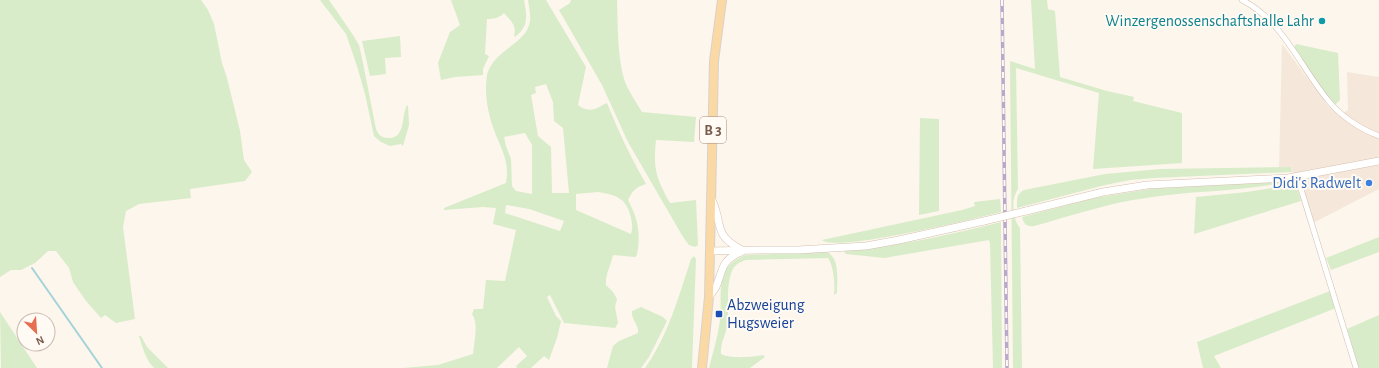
<svg xmlns="http://www.w3.org/2000/svg" width="1379" height="368" viewBox="0 0 1379 368" font-family="'Alegreya Sans',sans-serif">
<style>
.residential{fill:#f5e8da}
.green{fill:#d8ecc9;fill-rule:evenodd}
.lines{fill:none;stroke-linecap:round;stroke-linejoin:round}
.stream{stroke:#a5d3da;stroke-width:2}
.street-casing{stroke:#d1beb0;stroke-width:6}
.secondary-casing{stroke:#d6c0b0;stroke-width:8}
.primary-casing{stroke:#dad1cd;stroke-width:10}
.street{stroke:#fff;stroke-width:5}
.secondary{stroke:#fff;stroke-width:7}
.primary{stroke:#fbd9a5;stroke-width:8}
.rail-casing{stroke:#b9a8c9;stroke-width:3.5}
.rail{stroke:#fffaf3;stroke-width:2;stroke-dasharray:6;stroke-linecap:butt}
.secondary-bridge-casing{stroke:#d6c0b0;stroke-width:8;stroke-linecap:butt}
.secondary-bridge{stroke:#fff;stroke-width:7}
.culture-dot{fill:#0f9aa8;stroke:#fffaf3;stroke-width:1.5}
.shop-dot{fill:#3f7fe0;stroke:#fffaf3;stroke-width:1.5}
.transit-dot{fill:#1a4fb4;stroke:#fffaf3;stroke-width:1.5}
.labels{text-anchor:middle;dominant-baseline:central;stroke-width:4;stroke-linejoin:round;paint-order:stroke}
.shield{fill:#fffaf3;stroke:#a28b7f;stroke-width:1}
.shield-label{font-size:15px;font-weight:bold;fill:#7a5c4d}
.culture-label{font-size:16px;fill:#0d838f;stroke:#fffaf3;text-anchor:end}
.shop-label{font-size:16px;fill:#366cbe;stroke:#fffaf3;text-anchor:end}
.transit-label{font-size:16px;fill:#164399;stroke:#fffaf3;text-anchor:start}
</style>
<rect width="100%" height="100%" fill="#fdf6ec"/>
<path class="residential" d="M1282,44L1328,106L1339,116L1348,110L1347,72L1379,77V189L1309,225L1291,167H1279Z"/>
<g class="green">
<path d="M0,0H201L208,10L214,24L222,63L227,78L240,131L244,160L252,172L245,181L190,189L191,198L139,204L126,211L123,227L135,319L116,323L105,315L101,318L86,301L73,282L69,268L56,251H48L35,263L21,270H11L0,277Z"/>
<path d="M320,0H329L353,35L359,45L363,63L376,129C378,134 381,138 388,138C406,139 401,116 407,105L408,106L409,125L403,146L401,144L390,146L381,142L374,136L365,94L357,66L346,34Z"/>
<path d="M451,0H524C527,16 529,26 515,37L514,35C517,25 510,20 504,13C500,18 493,19 487,19L485,54L489,56L483,69V75L455,77L441,80L438,63L450,32L460,25Z"/>
<path d="M528,0H546L586,67L578,105C581,108 589,111 594,109C597,109 602,105 607,103C618,131 631,158 646,184C636,187 633,190 628,200C638,219 641,233 637,255L635,257L613,255C611,265 605,275 606,285L613,292L617,299L615,307L618,323L615,328L564,323L550,295L547,297L556,316L561,321L557,338L549,360L544,356L531,368H517L516,366L527,356L519,347L497,368H403L438,365L473,354C474,342 479,324 472,314L474,309H483L486,280L505,281L516,230L493,224L496,208L483,207L444,210V208L506,183C510,161 501,149 494,130C488,114 484,93 487,75C493,50 527,44 530,21C531,15 529,7 528,0ZM546,84L553,102L554,121L563,128L569,193H552L551,147L538,136L531,95L536,93L535,87ZM525,133L532,145V194L516,191L512,186L511,159L506,146L504,137ZM598,192C616,195 627,198 631,218C632,223 633,228 631,234L576,210V194ZM506,205L529,209L564,221L560,231L505,213Z"/>
<path d="M571,0H617C618,25 617,58 625,82C629,92 636,102 642,112L696,117L694,142L656,140C653,168 656,178 670,203L696,200L698,245L695,247L689,245L683,237L628,142L602,85L559,10L570,3Z"/>
<path d="M1031,0H1047L1048,9L1055,11L1060,77L1107,91L1134,97L1133,101L1182,113V163L1093,169L1099,93L1016,68L1018,189C1011,198 1012,219 1020,228L1022,368H1013L1010,61L1035,69Z"/>
<path d="M400,36L401,57L385,58L386,74L370,76L362,41Z"/>
<path d="M1296,44L1338,53L1340,100L1335,105L1325,94L1294,48Z"/>
<path d="M920,118L939,119V211L919,215Z"/>
<path d="M1291,167L1292,172L1154,178L1130,180L1105,185L1017,208C1017,200 1016,194 1024,190L1105,174L1160,169Z"/>
<path d="M1291,179V181C1243,192 1194,190 1146,198C1108,203 1071,216 1034,226C1026,227 1024,224 1022,217L1094,198L1156,188L1261,183Z"/>
<path d="M1296,184L1301,201L1194,234L1196,197L1247,192Z"/>
<path d="M1000,199L1001,212C977,218 835,253 822,240L962,210L975,206L974,202Z"/>
<path d="M1001,222L1002,368H993L990,244L989,240L884,258L846,254L844,252L846,251C898,246 950,235 1001,222Z"/>
<path d="M1379,237V252L1331,270L1326,258Z"/>
<path d="M827,252C840,258 837,280 837,293L834,295C835,284 834,267 828,258L746,260C740,262 734,265 732,271C725,288 730,309 727,327C725,336 720,345 721,354C730,359 753,357 763,355L765,357L750,368H709C713,352 718,336 720,320C723,293 713,267 746,255Z"/>
<path d="M694,256L696,259L692,368H645C668,336 679,296 691,259Z"/>
<path d="M1330,291L1336,308L1214,356L1221,368H1203L1197,342Z"/>
<path d="M641,307L663,317L667,321L649,357L641,368H607L613,346L619,341L638,333C639,324 631,320 632,311Z"/>
<path d="M0,312L37,368H1Z"/>
<path d="M1379,315V368H1359L1347,329Z"/>
<path d="M139,336H141L147,347L168,368H154C145,359 143,348 139,336Z"/>
</g>
<g class="lines">
<path class="stream" d="M32,268L102,368"/>
<defs>
<g id="street">
<path d="M1242,0C1282,20 1300,66 1327,99C1339,115 1360,129 1379,136"/>
<path d="M1297,176L1356,368"/>
</g>
<g id="secondary">
<path d="M712,200C724,226 712,234 742,250"/>
<path d="M1026,211L1103,192L1147,185L1288,178L1379,161"/>
<path d="M710,251L760,250H798L866,246L899,240L984,221"/>
<path d="M709,297C711,294 714,290 716,287C723,270 721,260 741,252"/>
</g>
<path id="primary" d="M702,368L709,297L714,61L722,0"/>
</defs>
<use href="#street" class="street-casing"/>
<use href="#secondary" class="secondary-casing"/>
<use href="#primary" class="primary-casing"/>
<use href="#street" class="street"/>
<use href="#secondary" class="secondary"/>
<use href="#primary" class="primary"/>
<defs>
<path id="rail" d="M1002,0L1007,368"/>
</defs>
<use href="#rail" class="rail-casing"/>
<use href="#rail" class="rail"/>
<defs>
<path id="secondary-bridge" d="M984,221L1026,211"/>
</defs>
<use href="#secondary-bridge" class="secondary-bridge-casing"/>
<use href="#secondary-bridge" class="secondary-bridge"/>
</g>
<circle class="culture-dot" cx="1322" cy="21" r="4"/>
<circle class="shop-dot" cx="1369" cy="183" r="4"/>
<rect class="transit-dot" x="715" y="310" width="8" height="8" rx="2"/>
<g class="labels">
<rect class="shield" x="700" y="117" width="26" height="26" rx="3"/>
<g class="shield-label">
<text x="713" y="130">B 3</text>
</g>
<g class="culture-label">
<text x="1314" y="21">Winzergenossenschaftshalle Lahr</text>
</g>
<g class="shop-label">
<text x="1361" y="183">Didi's Radwelt</text>
</g>
<g class="transit-label">
<text x="727" y="305">Abzweigung<tspan x="727" dy="18">Hugsweier</tspan></text>
</g>
</g>
<g transform="translate(36 332) rotate(155)"><circle r="19" fill="#fffaf3" stroke="#cabbb1"/>
<path d="M0-3L7 15L0 10L-7 15Z" fill="#e76f51"/>
<text y="-6" font-size="11" font-weight="bold" text-anchor="middle" fill="#7a5c4d">N</text>
</g>
</svg>
